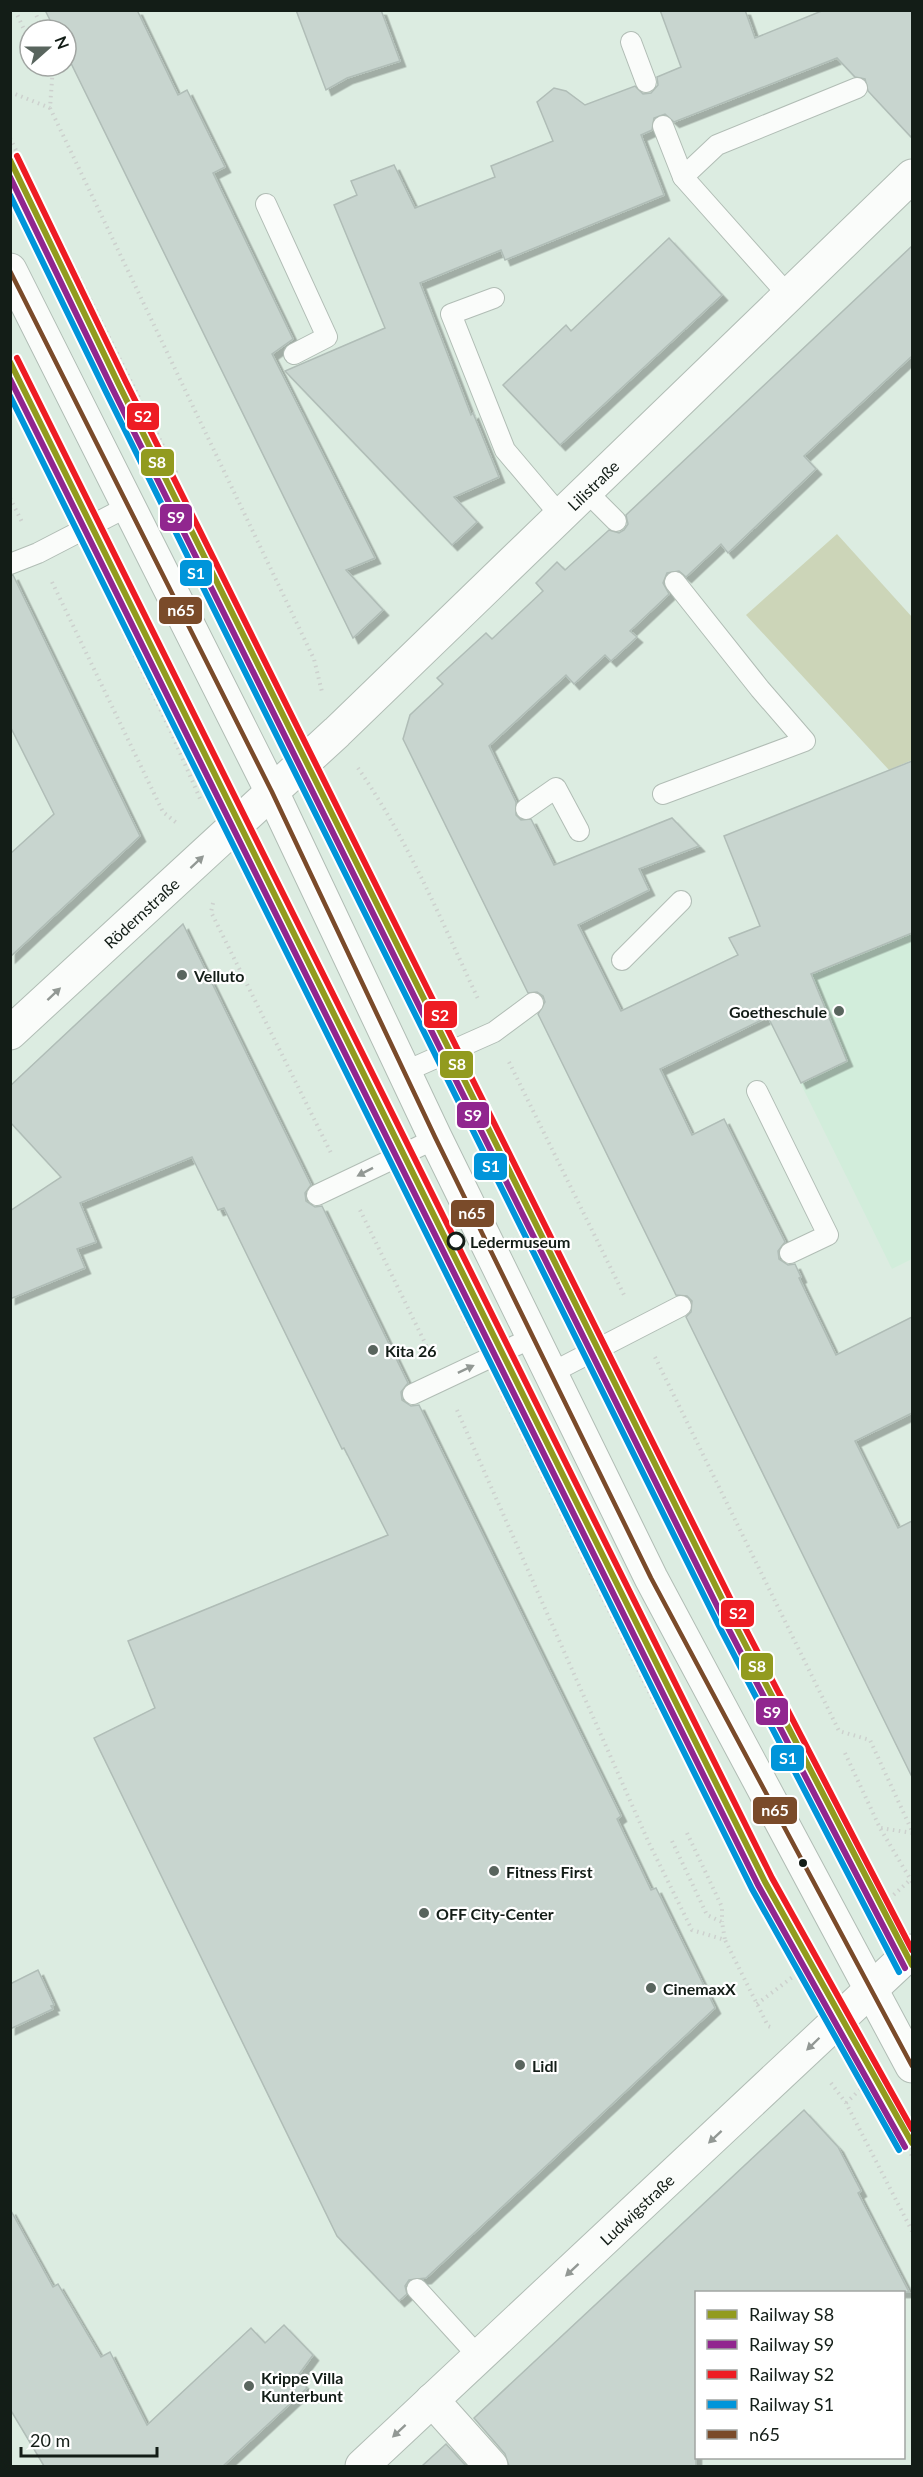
<svg xmlns="http://www.w3.org/2000/svg" width="923" height="2477" viewBox="0 0 923 2477" font-family="Lato,sans-serif">
<style>
.built{fill:#d2eddb}
.green{fill:#ccd5b8}
.building{fill:#c8d5cf;stroke:#b0bdb7;stroke-width:1.5;filter:url(#shadow)}
.lines{fill:none;stroke-linecap:round;stroke-linejoin:round}
.service-casing{stroke:#b1bdb5;stroke-width:22}
.minor-casing{stroke:#b1bdb5;stroke-width:35}
.secondary-casing{stroke:#b1bdb5;stroke-width:35}
.path{stroke:#cdd1ce;stroke-width:4;stroke-dasharray:1.5 4.5;stroke-linecap:butt}
.service{stroke:#fafcfa;stroke-width:20}
.minor{stroke:#fafcfa;stroke-width:33}
.secondary{stroke:#fafcfa;stroke-width:33}
.bus-1-casing{stroke:#fff;stroke-width:9}
.bus-1{stroke:#7a4b2a;stroke-width:4.5}
.rail-1-casing{stroke:#fff;stroke-width:10}
.rail-2-casing{stroke:#fff;stroke-width:10}
.rail-3-casing{stroke:#fff;stroke-width:10}
.rail-4-casing{stroke:#fff;stroke-width:10}
.rail-1{stroke:#929b1f;stroke-width:6}
.rail-2{stroke:#91268f;stroke-width:6}
.rail-3{stroke:#ee1c23;stroke-width:6}
.rail-4{stroke:#0095da;stroke-width:6}
.oneway{fill:#929894}
.poi-dot{fill:#59655e;stroke:#fff;stroke-width:2}
.stop-dot{fill:#fff;stroke:#131d17;stroke-width:3}
.bus-dot{fill:#131d17;stroke:#fff;stroke-width:2}
.labels{text-anchor:middle;dominant-baseline:central;stroke-width:4.5;stroke-linejoin:round;paint-order:stroke}
.street-label{font-size:16px;fill:#131d17;stroke:#fff}
.poi-label{font-size:16px;font-weight:bold;fill:#131d17;stroke:#fff;text-anchor:start}
.stop-label{font-size:16px;font-weight:bold;fill:#131d17;stroke:#fff;text-anchor:start}
.line-badge{stroke:#fff;stroke-width:2}
.badge-label{font-size:16px;text-anchor:middle;font-weight:bold;fill:#fff}
</style>
<defs>
<filter id="shadow"><feDropShadow dx="5.5" dy="5.5" stdDeviation="0" flood-color="#0004"/></filter>
</defs>
<rect width="100%" height="100%" fill="#dcece1"/>
<path class="built" d="M912,761V1259L892,1269L729,938L760,926L724,836Z"/>
<path class="green" d="M837,534L912,617V760L889,770L746,615Z"/>
<g class="building">
<path d="M45,10H137L178,95L187,90L225,167L213,173L293,339L272,354L375,558L346,570L383,610L353,638L66,53V30H55Z"/>
<path d="M296,10H381L400,61L347,78L326,90Z"/>
<path d="M660,10H745L755,38L824,10H912V138L868,91L865,79L855,77L837,58L674,122L665,114L654,118L652,130L641,135L664,195L505,260L501,250L420,283L471,415L473,413L499,477L454,497L477,522L452,545L285,371L385,328L334,205L357,195L351,181L394,165L415,208L495,177L491,166L553,141L537,102L554,88L566,91L585,105L635,86L643,94L651,93L658,85L657,77L681,67Z"/>
<path d="M669,238L722,295L560,445L503,385L566,325L571,331Z"/>
<path d="M912,246V356L804,456L816,469L728,553L721,544L686,577L679,571L667,573L663,583L669,594L630,631L637,637L611,661L605,655L574,684L566,675L489,746L516,802V815L521,820L531,819L554,865L672,818L699,846L639,869L649,890L578,925L621,1011L738,955L729,938L760,926L724,836L912,761V933L811,974L847,1061L801,1083L768,1017L660,1069L692,1135L724,1119L785,1242L778,1251L779,1259L788,1265L795,1264L801,1277L799,1278L836,1355L912,1317V1413L855,1441L898,1528L912,1521V1777L686,1317L691,1312L692,1301L687,1296L676,1295L540,1018L538,1014L545,1002L543,996L537,992L528,993L403,739L410,715L443,684L437,678L486,633L492,639L543,591L536,583L557,562L565,570L609,530L619,533L624,530L628,524L626,515Z"/>
<path d="M13,575L140,836L10,957V854L54,814L10,726V576Z"/>
<path d="M183,924L311,1185L305,1193L306,1201L315,1207L322,1206L408,1383L401,1392L402,1400L411,1406L419,1405L621,1816L617,1819L651,1890L656,1888L715,2008L426,2278L409,2280L405,2286L407,2294L399,2301L337,2236L94,1738L155,1708L128,1641L388,1535L344,1448L342,1449L224,1208L218,1210L192,1157L80,1203L96,1242L77,1249L85,1268L10,1299V1211L61,1177L10,1122V1086Z"/>
<path d="M38,1970L54,2005L51,2006L53,2009L10,2029V1984Z"/>
<path d="M804,2110L838,2147L861,2191L858,2193L909,2292H696V2466H509L505,2454L474,2418Z"/>
<path d="M10,2209L53,2287L58,2284L101,2357L110,2352L147,2425L251,2328L265,2343L284,2325L313,2355L297,2377L307,2388L223,2466H44L10,2409Z"/>
<path d="M446,2444L466,2466H422Z"/>
</g>
<g class="lines">
<defs>
<g id="service">
<path d="M631,42L646,82"/>
<path d="M663,126L683,177L788,295"/>
<path d="M683,177L717,145L857,88"/>
<path d="M266,204L327,337L294,354"/>
<path d="M494,298L451,314L505,450L560,515"/>
<path d="M585,490L616,521"/>
<path d="M10,564L38,553L127,507"/>
<path d="M663,794L805,741L760,689L675,582"/>
<path d="M526,809L556,788L579,831"/>
<path d="M622,960L681,901"/>
<path d="M404,1072L494,1032L533,1003"/>
<path d="M757,1091L828,1235L790,1253"/>
<path d="M317,1195L437,1138"/>
<path d="M551,1373L681,1306"/>
<path d="M413,1394L534,1337"/>
<path d="M417,2289L479,2357"/>
</g>
<g id="minor">
<path id="s1" d="M10,1033L337,732L912,176"/>
<path d="M432,2400L491,2466"/>
<path id="s2" d="M362,2466L912,1951"/>
</g>
<path id="secondary" d="M10,270L272,792L435,1137L651,1578L912,2066"/>
</defs>
<use href="#service" class="service-casing"/>
<use href="#minor" class="minor-casing"/>
<use href="#secondary" class="secondary-casing"/>
<g class="path">
<path d="M15,10L27,36"/>
<path d="M34,10L43,30"/>
<path d="M53,66L50,108L314,659L322,692"/>
<path d="M10,92L50,108"/>
<path d="M10,138L176,472L173,495L210,570"/>
<path d="M10,397L61,502"/>
<path d="M10,498L23,524"/>
<path d="M91,563L171,732L201,801"/>
<path d="M52,582L163,812L178,824"/>
<path d="M253,657L288,722"/>
<path d="M358,768C408,840 442,922 479,1001"/>
<path d="M328,794L443,1016"/>
<path d="M243,872L280,939L374,1130"/>
<path d="M213,903L211,912L331,1153"/>
<path d="M509,1062L625,1297"/>
<path d="M474,1077L592,1315"/>
<path d="M403,1191L470,1330"/>
<path d="M360,1210L428,1349"/>
<path d="M655,1357L839,1731L870,1740L912,1831"/>
<path d="M621,1376L751,1645L865,1865L894,1915"/>
<path d="M500,1390L657,1708L686,1738L811,1989"/>
<path d="M457,1410L648,1841L692,1930L725,1940L768,2026L773,2028"/>
<path d="M845,1753L880,1828L912,1882"/>
<path d="M881,1828L912,1833"/>
<path d="M687,1833L722,1907V1922"/>
<path d="M672,1841L707,1915L722,1922L725,1940"/>
<path d="M876,1911L910,1880"/>
<path d="M757,2004L811,1963"/>
<path d="M831,2083L846,2103L912,2231"/>
<path d="M881,2095L912,2156"/>
<path d="M846,2103L872,2078"/>
</g>
<use href="#service" class="service"/>
<use href="#minor" class="minor"/>
<use href="#secondary" class="secondary"/>
<defs>
<path id="bus-1" d="M10,271L272,792L435,1137L651,1578L912,2066"/>
</defs>
<use href="#bus-1" class="bus-1-casing"/>
<use href="#bus-1" class="bus-1"/>
<defs>
<g id="rail-1">
<path d="M10,160L119,385L732,1619L912,1965"/>
<path d="M10,362L765,1882L912,2143"/>
</g>
<g id="rail-2">
<path d="M10,177L112,388L725,1622L905,1968"/>
<path d="M10,379L758,1885L905,2147"/>
</g>
<g id="rail-3">
<path d="M17,156L126,382L739,1616L912,1950"/>
<path d="M17,358L772,1878L912,2129"/>
</g>
<g id="rail-4">
<path d="M10,195L106,392L719,1626L899,1972"/>
<path d="M10,396L752,1889L899,2150"/>
</g>
</defs>
<use href="#rail-1" class="rail-1-casing"/>
<use href="#rail-2" class="rail-2-casing"/>
<use href="#rail-3" class="rail-3-casing"/>
<use href="#rail-4" class="rail-4-casing"/>
<use href="#rail-1" class="rail-1"/>
<use href="#rail-2" class="rail-2"/>
<use href="#rail-3" class="rail-3"/>
<use href="#rail-4" class="rail-4"/>
</g>
<defs><path id="oneway-solid" d="M-6-.8H1V-3.2L6.5 0L1 3.2V.8H-6Z" transform="scale(1.5)"/></defs>
<g class="oneway">
<use href="#oneway-solid" transform="translate(197 862) rotate(-43)"/>
<use href="#oneway-solid" transform="translate(54 994) rotate(-43)"/>
<use href="#oneway-solid" transform="translate(365 1172) rotate(153)"/>
<use href="#oneway-solid" transform="translate(466 1369) rotate(-25)"/>
<use href="#oneway-solid" transform="translate(813 2044) rotate(136)"/>
<use href="#oneway-solid" transform="translate(715 2137) rotate(137)"/>
<use href="#oneway-solid" transform="translate(572 2270) rotate(137)"/>
<use href="#oneway-solid" transform="translate(399 2431) rotate(137)"/>
</g>
<g class="poi-dot">
<circle cx="182" cy="975" r="6"/>
<circle cx="839" cy="1011" r="6"/>
<circle cx="373" cy="1350" r="6"/>
<circle cx="494" cy="1871" r="6"/>
<circle cx="424" cy="1913" r="6"/>
<circle cx="651" cy="1988" r="6"/>
<circle cx="520" cy="2065" r="6"/>
<circle cx="249" cy="2386" r="6"/>
</g>
<circle class="stop-dot" cx="456" cy="1241" r="8"/>
<circle class="bus-dot" cx="803" cy="1863" r="5"/>
<g class="labels">
<g class="street-label">
<text stroke="none"><textPath href="#s1" startOffset="800">Lilistraße</textPath></text>
<text stroke="none"><textPath href="#s1" startOffset="178">Rödernstraße</textPath></text>
<text stroke="none"><textPath href="#s2" startOffset="376">Ludwigstraße</textPath></text>
</g>
<g class="poi-label">
<text x="194" y="975">Velluto</text>
<text x="827" y="1011" text-anchor="end">Goetheschule</text>
<text x="385" y="1350">Kita 26</text>
<text x="506" y="1871">Fitness First</text>
<text x="436" y="1913">OFF City-Center</text>
<text x="663" y="1988">CinemaxX</text>
<text x="532" y="2065">Lidl</text>
<text x="261" y="2377">Krippe Villa<tspan x="261" dy="18">Kunterbunt</tspan></text>
</g>
<g class="stop-label">
<text x="470" y="1241">Ledermuseum</text>
</g>
</g>
<g class="line-badge">
<rect x="126" y="402" width="34" height="29" rx="6" fill="#ee1c23"/>
<rect x="140" y="448" width="35" height="29" rx="6" fill="#929b1f"/>
<rect x="159" y="503" width="34" height="29" rx="6" fill="#91268f"/>
<rect x="179" y="559" width="34" height="28" rx="6" fill="#0095da"/>
<rect x="158" y="596" width="45" height="29" rx="6" fill="#7a4b2a"/>
<rect x="423" y="1000" width="35" height="29" rx="6" fill="#ee1c23"/>
<rect x="439" y="1050" width="35" height="29" rx="6" fill="#929b1f"/>
<rect x="456" y="1101" width="34" height="28" rx="6" fill="#91268f"/>
<rect x="473" y="1152" width="35" height="29" rx="6" fill="#0095da"/>
<rect x="450" y="1199" width="45" height="29" rx="6" fill="#7a4b2a"/>
<rect x="720" y="1599" width="35" height="29" rx="6" fill="#ee1c23"/>
<rect x="740" y="1652" width="34" height="29" rx="6" fill="#929b1f"/>
<rect x="755" y="1697" width="34" height="29" rx="6" fill="#91268f"/>
<rect x="770" y="1744" width="35" height="28" rx="6" fill="#0095da"/>
<rect x="752" y="1796" width="46" height="29" rx="6" fill="#7a4b2a"/>
</g>
<g class="badge-label">
<text x="143" y="422">S2</text>
<text x="157" y="468">S8</text>
<text x="176" y="523">S9</text>
<text x="196" y="579">S1</text>
<text x="181" y="616">n65</text>
<text x="440" y="1021">S2</text>
<text x="457" y="1070">S8</text>
<text x="473" y="1121">S9</text>
<text x="491" y="1172">S1</text>
<text x="472" y="1219">n65</text>
<text x="738" y="1619">S2</text>
<text x="757" y="1672">S8</text>
<text x="772" y="1718">S9</text>
<text x="788" y="1764">S1</text>
<text x="775" y="1816">n65</text>
</g>
<rect width="923" height="2477" fill="none" stroke="#131d17" stroke-width="24"/>
<rect x="695" y="2291" width="210" height="168" fill="#ffffff" stroke="#a1a5a2" stroke-width="1.5"/>
<rect x="707" y="2310" width="30" height="9" fill="#929b1f" stroke="#a1a5a2" stroke-width="1.5"/>
<text x="749" y="2321" font-size="18" fill="#131d17">Railway S8</text>
<rect x="707" y="2340" width="30" height="9" fill="#91268f" stroke="#a1a5a2" stroke-width="1.5"/>
<text x="749" y="2351" font-size="18" fill="#131d17">Railway S9</text>
<rect x="707" y="2370" width="30" height="9" fill="#ee1c23" stroke="#a1a5a2" stroke-width="1.5"/>
<text x="749" y="2381" font-size="18" fill="#131d17">Railway S2</text>
<rect x="707" y="2400" width="30" height="9" fill="#0095da" stroke="#a1a5a2" stroke-width="1.5"/>
<text x="749" y="2411" font-size="18" fill="#131d17">Railway S1</text>
<rect x="707" y="2430" width="30" height="9" fill="#7a4b2a" stroke="#a1a5a2" stroke-width="1.5"/>
<text x="749" y="2441" font-size="18" fill="#131d17">n65</text>
<g transform="translate(48 48) rotate(69)"><circle r="28" fill="#ffffff" stroke="#a1a5a2" stroke-width="1.5"/>
<path d="M0-4.5L10 22L0 15L-10 22Z" fill="#59655e"/>
<text y="-9" font-size="16" font-weight="bold" text-anchor="middle" fill="#131d17">N</text>
</g>
<path d="M21 2447v9h136v-9" fill="none" stroke="#131d17" stroke-width="3"/>
<text x="30" y="2447" font-size="18" fill="#131d17" stroke="#ffffff" stroke-width="4.5" paint-order="stroke">20 m</text>
</svg>
